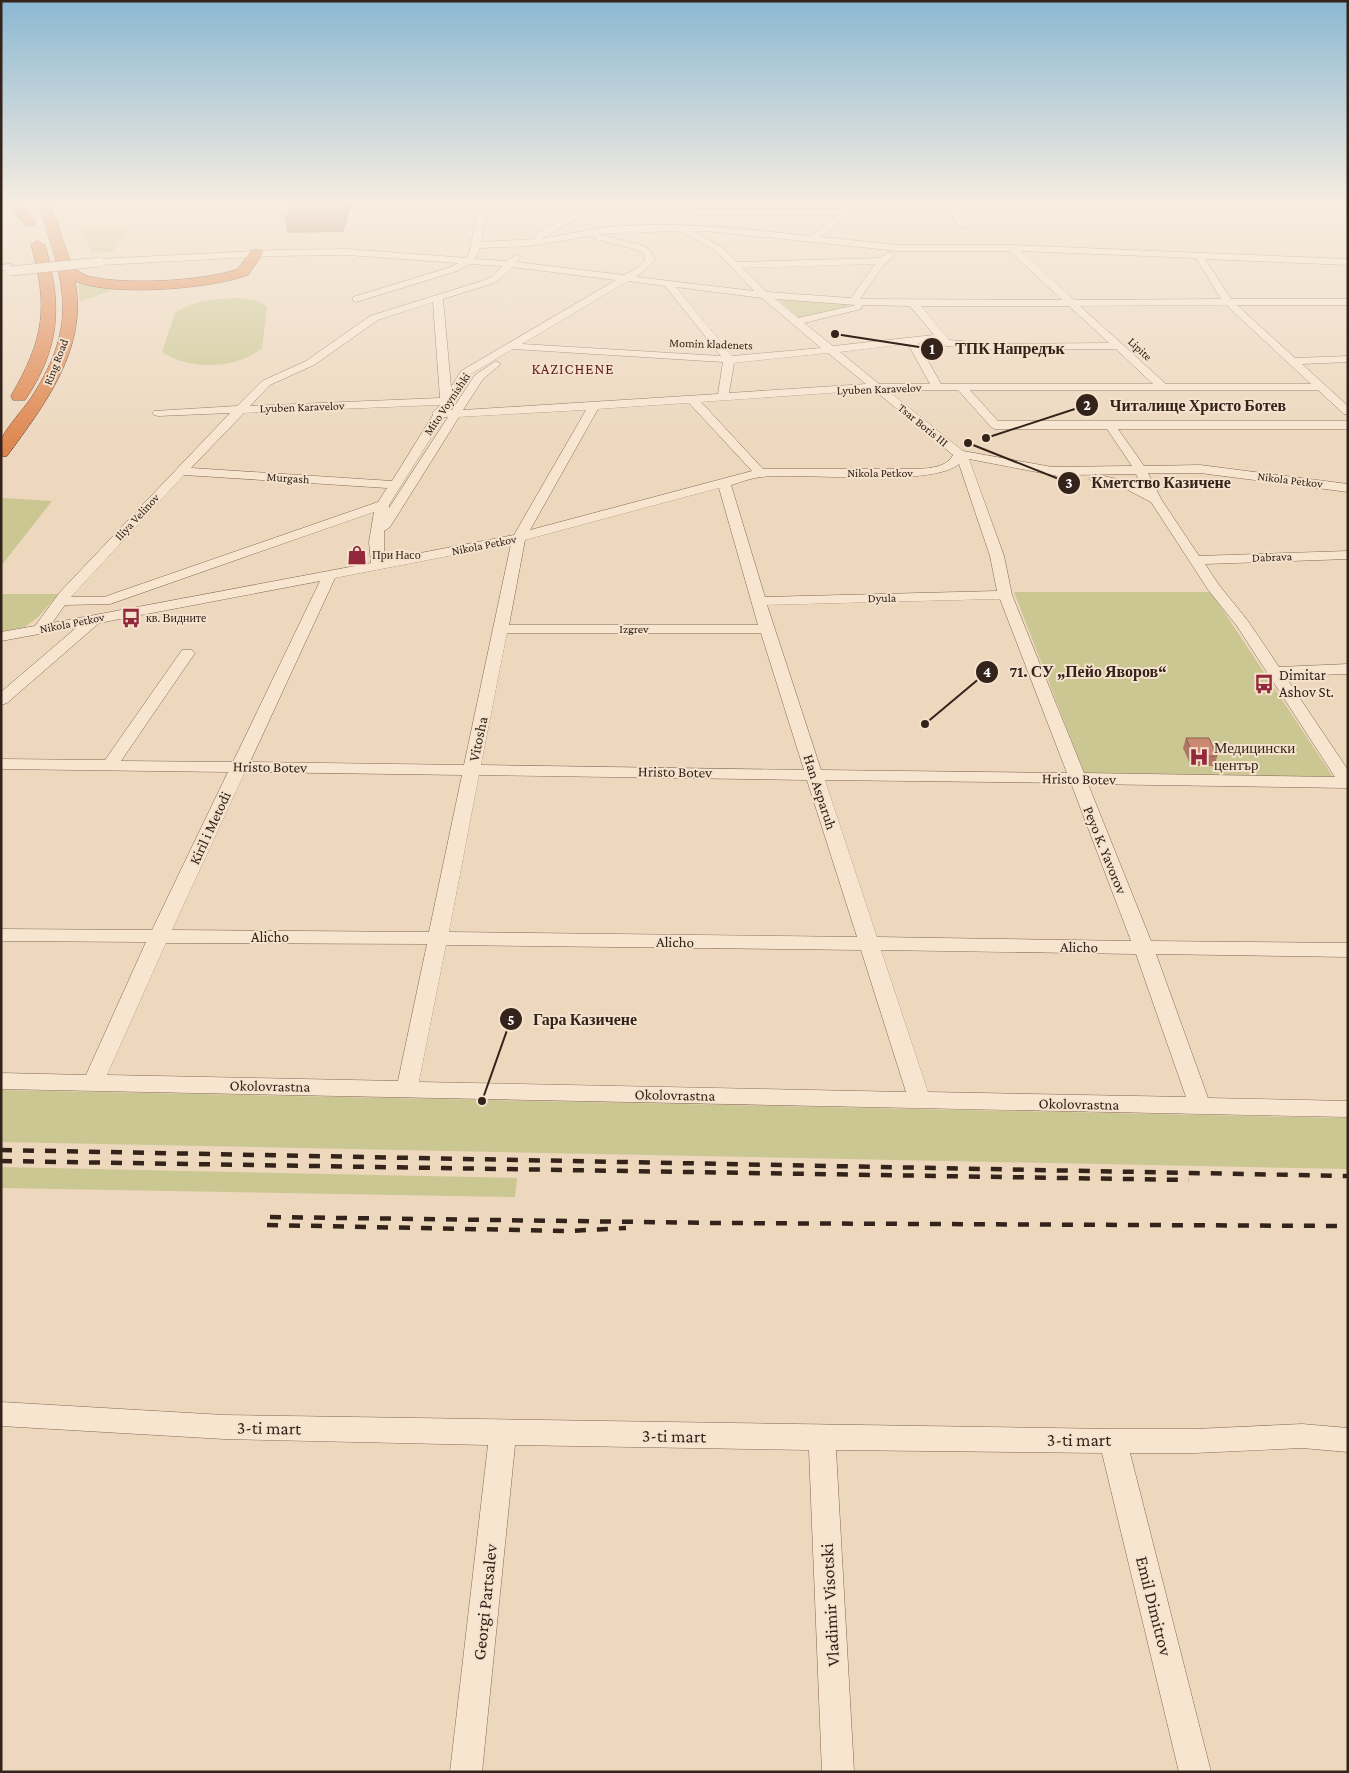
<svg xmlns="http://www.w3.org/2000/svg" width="1349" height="1773" viewBox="0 0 1349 1773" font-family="'Crimson Pro',serif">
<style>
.green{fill:#cbc792}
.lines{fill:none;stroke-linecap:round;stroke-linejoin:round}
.minor-casing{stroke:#856757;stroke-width:1}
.highway-casing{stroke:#52372b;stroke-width:1}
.minor{fill:#f8e5d0;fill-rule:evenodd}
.highway{fill:#de854d;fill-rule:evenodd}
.rail{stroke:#34231b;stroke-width:4.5;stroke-dasharray:11 11;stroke-linecap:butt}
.minor-bridge-casing{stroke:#856757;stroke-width:10;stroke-linecap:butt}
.minor-bridge{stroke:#f8e5d0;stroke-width:9}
.wall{fill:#af7663}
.shaded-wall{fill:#8e6050}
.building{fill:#cb8973;stroke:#8e6050}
.labels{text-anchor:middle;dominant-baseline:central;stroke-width:4;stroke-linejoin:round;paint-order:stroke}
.far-street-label{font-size:12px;fill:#34231b;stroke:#f5e2cd}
.far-poi-label{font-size:12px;fill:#34231b;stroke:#f5e2cd;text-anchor:start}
.far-quarter-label{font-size:15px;letter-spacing:1px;fill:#601e1b;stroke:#f5e2cd}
.poi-label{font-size:15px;fill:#34231b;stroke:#f5e2cd;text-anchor:start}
.street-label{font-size:15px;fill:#34231b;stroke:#f5e2cd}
.near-street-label{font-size:18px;fill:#34231b;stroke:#f5e2cd}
.leader{fill:none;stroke:#34231b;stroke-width:2}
.callout-dot{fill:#34231b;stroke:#f5e2cd;stroke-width:2}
.mark-label{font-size:15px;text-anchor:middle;font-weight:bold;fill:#fff}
.callout-label{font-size:16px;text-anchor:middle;font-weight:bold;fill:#34231b;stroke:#f5e2cd;stroke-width:4;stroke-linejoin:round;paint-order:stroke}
</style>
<rect width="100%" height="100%" fill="#edd7bd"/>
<g class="green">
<path d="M80,229H126L113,252L92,253Z"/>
<path d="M78,282L118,288L80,302Z"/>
<path d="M775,297L848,303L846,308L800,319Z"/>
<path d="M239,298L255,300L267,306L262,348C238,369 189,371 162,352L175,313C194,300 216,299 239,298Z"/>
<path d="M1,498L52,501L1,566Z"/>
<path d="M1014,592H1211L1333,777L1085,775Z"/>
<path d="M1,594H59L38,617L25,627L1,632Z"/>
<path d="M1,1090L1348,1118V1169L1,1142Z"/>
<path d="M1,1167L517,1178L515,1197L1,1188Z"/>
</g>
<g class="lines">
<defs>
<g id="minor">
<path d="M480,202H488L481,242L536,239L533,237L534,235L596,202H606L541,239C563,235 586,230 609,227C676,221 744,229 811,236L838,215H691L687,212L691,209H844L853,202H862L821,237L898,245H1012L1348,259V265L1205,259L1231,299H1348V305H1237L1295,358L1348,356V362L1302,364L1348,406V415L1344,414L1318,390H970L998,421H1348V429H1118L1144,466L1200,465L1348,484V492L1200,473H1148L1161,499L1199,556L1348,551V559L1205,564L1219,585L1248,621L1279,667L1348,664V674L1285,676L1348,770V788L1088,784L1151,941L1348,943V957L1156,954L1208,1098L1348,1101V1117L1,1089V1073L86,1075L146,942L1,941V929L152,930L228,772L1,769V759L105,760L182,650H192L195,653L121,761L233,762L320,581L99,623L7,703L1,705V692L77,627L1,641V632L35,626L60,592L230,413L158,416L154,415L152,413L154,411L237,406L262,381L306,361L370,316L485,280L493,276L502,266L470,264L457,271L356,302L353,301V297L451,267L458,263L347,255L273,256L100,265L95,262L100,259L273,250L347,249L467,258L469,253ZM680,231L716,251L754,291L636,277L643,272L655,260L650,250L644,246L598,234ZM693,231H707L898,251H1010L1062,300L860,299L885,263L893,257V253H887L880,258L737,262L722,247ZM595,235V239L638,250L643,253L645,260L637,268L624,275L516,262L521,257L516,254L507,261L475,259L480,248L530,246L597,235ZM1021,251L1196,258L1221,299L1074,300ZM875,264L851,298L767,292L742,268ZM512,267L616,280L461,371L451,387L443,299L491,284L499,280ZM628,281L665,286L721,356L522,344ZM676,287L762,298L821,348L732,356ZM775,299L856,305L798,318ZM433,302L440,398L250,406L270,385L314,365L378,320ZM862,305L910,306L934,335L833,346L804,323L861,309ZM1226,305L1311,384H1166L1080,306ZM921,306H1069L1109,343L996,344L949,340ZM938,340L946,346L996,350L1116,349L1153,384H941L918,343ZM908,344L930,384H879L840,352ZM513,349L723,362L718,394L463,410L483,379L501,364L496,361L475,375L452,410H448L469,375ZM828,353L866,384L729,393L734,363ZM874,390L953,455C947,467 931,468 919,469H763L701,402ZM887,390H958L991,427L995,429H1107L1132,466L1052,467L963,451ZM689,403L752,471L530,530L598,409ZM440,405L432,413L433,415L392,481L191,468L244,413ZM586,410L514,535L384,560V531L390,527L459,417ZM444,417H448L389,508V505ZM969,459L1063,477L1068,475L1136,474L1143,488L1134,483L1095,474L1089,478L1091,481L1126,489L1151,502L1209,591L1237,626L1335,777L1084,773L1012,595L1004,556ZM959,464L990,556L997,591L765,597L731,485C741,482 751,478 761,477C802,472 932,488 959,464ZM184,475L387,488L378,502L104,597H71ZM719,488L758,625H509L525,540ZM374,512L369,542L371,563L52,623L65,605L110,604ZM511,544L464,765L250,762L335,578ZM1000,599L1067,773L821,770L767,605ZM507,633H761L804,770L481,765ZM245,772L462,775L429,932L172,930ZM479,775L807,780L857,937L449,932ZM825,780L1071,783L1131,941L877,937ZM166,943L427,944L398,1081L107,1075ZM446,945L861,950L906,1092L419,1082ZM881,950L1136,954L1186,1097L928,1092Z"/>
<path d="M943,202H951L967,225L966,227H960Z"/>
<path d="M10,264L15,267L13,269L1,271V265Z"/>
<path d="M1,1402L224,1415L1113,1429H1195L1302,1424L1348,1428V1452L1302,1448L1195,1453H1130L1211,1772H1179L1102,1453L836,1450L854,1772H822L809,1450L515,1445L482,1772H450L488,1445L224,1439L1,1426Z"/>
</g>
<g id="highway">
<path d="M1,202L19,203L36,222L34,225H26L11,209L1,206Z"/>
<path d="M38,202H50L72,267C78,271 85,276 92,277C128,285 204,281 238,269L251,250H261L263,253L248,275C210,289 112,297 75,281C88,349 45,404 7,456L1,457C1,452 0,443 2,438C9,424 22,411 31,398C81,321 63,282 38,202Z"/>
<path d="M38,241L45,245C62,304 61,347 25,400H13L11,396C44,339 49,308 31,245Z"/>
</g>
</defs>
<use href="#minor" class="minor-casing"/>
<use href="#highway" class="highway-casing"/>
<use href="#minor" class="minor"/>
<use href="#highway" class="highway"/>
<g class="rail">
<path d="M1,1150L1348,1176"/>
<path d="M1,1161L1189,1180"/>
<path d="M270,1217L718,1223L1348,1226"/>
<path d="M267,1225L569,1231L626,1228"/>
</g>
<defs>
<path id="minor-bridge" d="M10,271L100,262"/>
</defs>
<use href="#minor-bridge" class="minor-bridge-casing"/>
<use href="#minor-bridge" class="minor-bridge"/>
</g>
<g class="wall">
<path d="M352,202L343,232L287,233L285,220Z"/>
<path d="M1186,738L1217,756L1215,766H1191L1183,748Z"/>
</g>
<path class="shaded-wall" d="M347,202H352L343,232L342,219Z"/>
<g class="building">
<path d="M292,202H347L342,219L285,220Z"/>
<path d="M1186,738H1209L1217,756H1194Z"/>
</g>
<linearGradient id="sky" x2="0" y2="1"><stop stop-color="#8bb8d2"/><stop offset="0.45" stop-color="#f7ede1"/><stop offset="1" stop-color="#f7ede1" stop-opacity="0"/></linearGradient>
<rect width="1349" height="450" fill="url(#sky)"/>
<defs>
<symbol id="shop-bare" viewBox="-9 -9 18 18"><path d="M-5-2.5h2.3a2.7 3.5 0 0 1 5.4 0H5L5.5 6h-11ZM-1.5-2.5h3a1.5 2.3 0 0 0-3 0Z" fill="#93273b" stroke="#f5e2cd" stroke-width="2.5" paint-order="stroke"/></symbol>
<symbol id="bus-bare" viewBox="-9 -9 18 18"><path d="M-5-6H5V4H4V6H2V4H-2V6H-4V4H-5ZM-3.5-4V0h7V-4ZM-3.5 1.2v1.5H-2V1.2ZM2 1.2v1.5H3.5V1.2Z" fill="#93273b" stroke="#f5e2cd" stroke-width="2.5" paint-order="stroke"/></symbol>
<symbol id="hospital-bare" viewBox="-9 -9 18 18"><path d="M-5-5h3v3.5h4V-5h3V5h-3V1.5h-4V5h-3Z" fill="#93273b" stroke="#f5e2cd" stroke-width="2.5" paint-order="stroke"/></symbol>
</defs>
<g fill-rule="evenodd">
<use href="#shop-bare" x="343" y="541" width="28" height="28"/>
<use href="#bus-bare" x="117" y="604" width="28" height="28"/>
<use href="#bus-bare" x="1250" y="670" width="28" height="28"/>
<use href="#hospital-bare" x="1185" y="743" width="28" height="28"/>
</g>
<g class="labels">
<g class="far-street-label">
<text transform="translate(711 344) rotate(2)">Momin kladenets</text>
<text transform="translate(1140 349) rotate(43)">Lipite</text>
<text transform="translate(56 362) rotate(-69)">Ring Road</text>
<text transform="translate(879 389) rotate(-2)">Lyuben Karavelov</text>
<text transform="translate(447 404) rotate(-56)">Mito Voynishki</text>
<text transform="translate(302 407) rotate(-2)">Lyuben Karavelov</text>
<text transform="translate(923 425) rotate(39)">Tsar Boris III</text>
<text x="880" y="473">Nikola Petkov</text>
<text transform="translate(288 478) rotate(4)">Murgash</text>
<text transform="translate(1290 480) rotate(7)">Nikola Petkov</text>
<text transform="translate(137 517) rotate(-47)">Iliya Velinov</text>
<text transform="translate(484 545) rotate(-11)">Nikola Petkov</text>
<text transform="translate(1272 557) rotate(-2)">Dabrava</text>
<text transform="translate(882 598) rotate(-1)">Dyula</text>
<text transform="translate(72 623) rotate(-11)">Nikola Petkov</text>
<text x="634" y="629">Izgrev</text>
</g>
<g class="far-poi-label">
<text x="372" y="555">При Насо</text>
<text x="146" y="618">кв. Видните</text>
</g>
<g class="far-quarter-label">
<text x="573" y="369">KAZICHENE</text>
</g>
<g class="poi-label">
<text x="1279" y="675">Dimitar<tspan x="1279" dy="17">Ashov St.</tspan></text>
<text x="1214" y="748">Медицински<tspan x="1214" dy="17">център</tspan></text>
</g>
<g class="street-label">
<text transform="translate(478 739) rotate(-78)">Vitosha</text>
<text transform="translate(270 767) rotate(1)">Hristo Botev</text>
<text transform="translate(675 772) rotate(1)">Hristo Botev</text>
<text transform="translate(1079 779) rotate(1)">Hristo Botev</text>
<text transform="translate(820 792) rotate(72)">Han Asparuh</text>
<text transform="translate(210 828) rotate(-65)">Kiril i Metodi</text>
<text transform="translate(1105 850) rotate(68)">Peyo K. Yavorov</text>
<text x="270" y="937">Alicho</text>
<text transform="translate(675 942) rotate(1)">Alicho</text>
<text transform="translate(1079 947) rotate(1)">Alicho</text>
<text transform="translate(270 1086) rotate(1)">Okolovrastna</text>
<text transform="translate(675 1095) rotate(1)">Okolovrastna</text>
<text transform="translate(1079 1104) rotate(1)">Okolovrastna</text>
</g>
<g class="near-street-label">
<text transform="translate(269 1428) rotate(1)">3-ti mart</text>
<text transform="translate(674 1436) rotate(1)">3-ti mart</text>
<text x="1079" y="1440">3-ti mart</text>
<text transform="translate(485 1602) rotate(-84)">Georgi Partsalev</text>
<text transform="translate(830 1605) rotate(-93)">Vladimir Visotski</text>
<text transform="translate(1154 1606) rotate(76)">Emil Dimitrov</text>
</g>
</g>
<path class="leader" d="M835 334L932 349M986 438L1087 405M968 443L1069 483M925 724L987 672M482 1101L511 1019"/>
<g class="callout-dot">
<circle cx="835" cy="334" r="5"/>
<circle cx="986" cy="438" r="5"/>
<circle cx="968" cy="443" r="5"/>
<circle cx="925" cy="724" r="5"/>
<circle cx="482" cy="1101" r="5"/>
<circle cx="932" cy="349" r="12"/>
<circle cx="1087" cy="405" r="12"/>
<circle cx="1069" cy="483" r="12"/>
<circle cx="987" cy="672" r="12"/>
<circle cx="511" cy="1019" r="12"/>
</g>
<g class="mark-label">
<text x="932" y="354">1</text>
<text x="1087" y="410">2</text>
<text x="1069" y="488">3</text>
<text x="987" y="677">4</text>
<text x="511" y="1025">5</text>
</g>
<g class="callout-label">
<text x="1010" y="354">ТПК Напредък</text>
<text x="1198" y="411">Читалище Христо Ботев</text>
<text x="1161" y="488">Кметство Казичене</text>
<text x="1088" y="677">71. СУ „Пейо Яворов“</text>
<text x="585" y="1025">Гара Казичене</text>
</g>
<rect width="1349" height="1773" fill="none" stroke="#34231b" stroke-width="5"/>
</svg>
